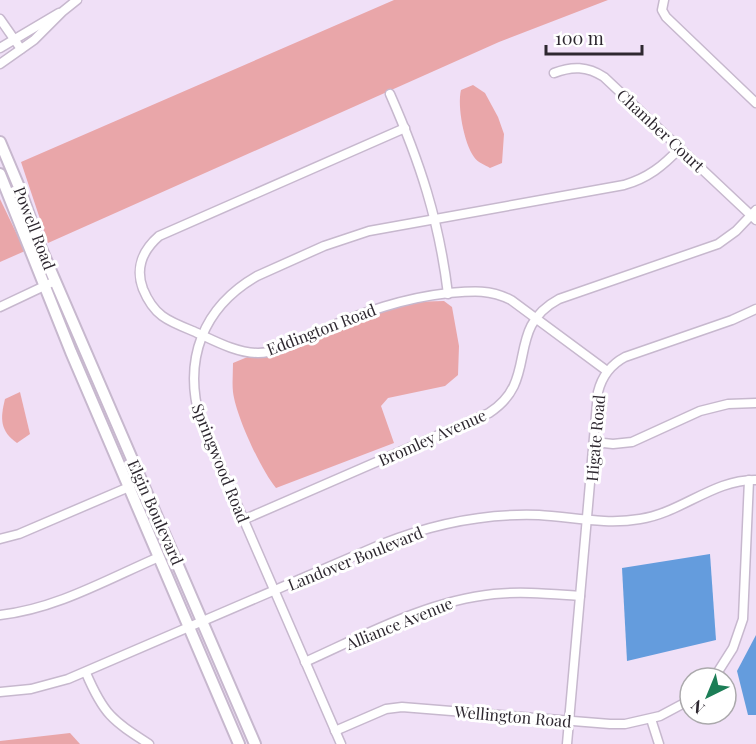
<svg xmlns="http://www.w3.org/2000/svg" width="756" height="744" viewBox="0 0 756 744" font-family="'Playfair Display',serif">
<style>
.green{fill:#e9a6a9}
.water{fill:#649cdd}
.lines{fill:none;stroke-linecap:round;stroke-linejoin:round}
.minor-casing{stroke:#c7b8ce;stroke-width:11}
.major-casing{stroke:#c7b8ce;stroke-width:14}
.minor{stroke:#fff;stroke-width:8}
.major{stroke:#fff;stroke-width:10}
.labels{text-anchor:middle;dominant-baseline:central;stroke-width:6;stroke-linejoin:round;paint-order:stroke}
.street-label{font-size:16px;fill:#2e2830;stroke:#fff}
</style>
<rect width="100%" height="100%" fill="#f0e0f7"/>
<g class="green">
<path d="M394,0H608L499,42L48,243L21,162Z"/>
<path d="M473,85L485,93L498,117L504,134L502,163L490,168C485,165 477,162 474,157C464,143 457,106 461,90Z"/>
<path d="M0,199L25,251L0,262Z"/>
<path d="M444,301L452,307L459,346L458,375L445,386L388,398L381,406L394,443L276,488C261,470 236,416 233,392C232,383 233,373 233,363L282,343L361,315L409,302Z"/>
<path d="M20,392L30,434L17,443C0,431 0,419 5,399Z"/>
<path d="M70,733L80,744H0V741Z"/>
</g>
<g class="water">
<path d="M710,554L716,640L627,661L622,568Z"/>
<path d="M756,635V715H748L737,671Z"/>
</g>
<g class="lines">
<defs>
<g id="minor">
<path d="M664,0L662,10L666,17L756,103"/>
<path d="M0,19L21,49"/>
<path d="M0,48L59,13"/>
<path d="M0,64L34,40L62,12L77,0"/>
<path d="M554,73C572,66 587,66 604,77L756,220"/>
<path d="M390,94C420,162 439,220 448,294"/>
<path d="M405,128L159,236C143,250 135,268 143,289C154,316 168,321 193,331C213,340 236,353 258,353C280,353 302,338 322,330C364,312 403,298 449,293C472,291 490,289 511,300L607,371"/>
<path d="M0,307L55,281"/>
<path d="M594,442L613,444L632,442L700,411L728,404L756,403"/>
<path d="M243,520L489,413C541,380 503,329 559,299L718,244L736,231L756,210"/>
<path d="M0,539L19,534L129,487"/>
<path d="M0,615C56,609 108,579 159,557"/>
<path d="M305,662C365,635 427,601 494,594C523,591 551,594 580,596"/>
<path d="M86,673C104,715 112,720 149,744"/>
<path d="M714,678L733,648L743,619L749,480"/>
<path d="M0,692L31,689L68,679L382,544C432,524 484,513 539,515C572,517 606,525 640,519C681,513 714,479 756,480"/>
<path d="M651,719L659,744"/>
<path d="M335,731L386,709L402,707L610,724H625L660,716L690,700"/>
<path d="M341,744L200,419C183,359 203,307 257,276L324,246L369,231L624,185C648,178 663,166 680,148"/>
<path d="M567,744L598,392C602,376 610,365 625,357L732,320L756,309"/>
</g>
<g id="major">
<path d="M0,142L19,187L40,246L255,744"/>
<path d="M0,174L71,352L239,744"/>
</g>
</defs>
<use href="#minor" class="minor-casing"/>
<use href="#major" class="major-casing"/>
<use href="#minor" class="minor"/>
<use href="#major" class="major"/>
</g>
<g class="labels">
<g class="street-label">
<text transform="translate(661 130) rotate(43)">Chamber Court</text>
<text transform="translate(35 228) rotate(69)">Powell Road</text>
<text transform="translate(321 329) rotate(-21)">Eddington Road</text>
<text transform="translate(432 437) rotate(-24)">Bromley Avenue</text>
<text transform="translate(595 438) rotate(-85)">Higate Road</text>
<text transform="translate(221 463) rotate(68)">Springwood Road</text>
<text transform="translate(156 512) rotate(66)">Elgin Boulevard</text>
<text transform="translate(355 558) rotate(-22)">Landover Boulevard</text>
<text transform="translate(399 623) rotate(-22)">Alliance Avenue</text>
<text transform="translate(513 716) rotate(5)">Wellington Road</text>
</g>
</g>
<g transform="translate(708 696) rotate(223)"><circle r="28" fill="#ffffff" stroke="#aba9ac" stroke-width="1.5"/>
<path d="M0-4.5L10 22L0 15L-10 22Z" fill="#1c7e57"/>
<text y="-9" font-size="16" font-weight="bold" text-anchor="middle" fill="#2e2830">N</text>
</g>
<path d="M546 45v9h96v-9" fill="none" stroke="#2e2830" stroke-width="3"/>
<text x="555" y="45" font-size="18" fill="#2e2830" stroke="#ffffff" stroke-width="4.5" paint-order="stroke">100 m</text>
</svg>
